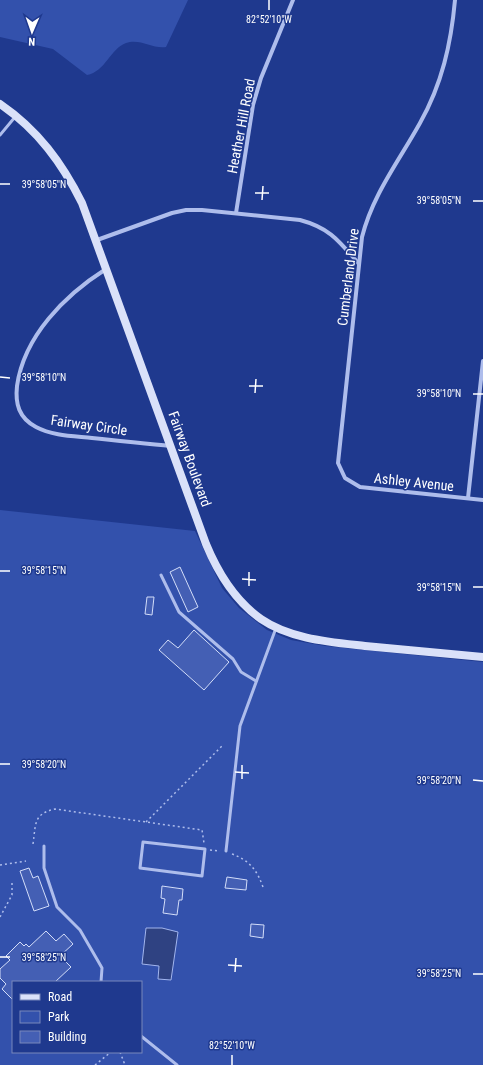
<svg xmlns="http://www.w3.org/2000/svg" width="483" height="1065" viewBox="0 0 483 1065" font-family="'Roboto Condensed',sans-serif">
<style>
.green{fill:#3351ac;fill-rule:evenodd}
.water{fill:#2f4282;stroke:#a2b5ee}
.building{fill:#445fb4;stroke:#d3ddf9}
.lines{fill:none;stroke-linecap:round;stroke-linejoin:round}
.path{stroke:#aebdec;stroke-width:1.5;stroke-dasharray:2 3;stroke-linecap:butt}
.lane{stroke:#aebdec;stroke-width:3}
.street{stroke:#aebdec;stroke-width:4}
.secondary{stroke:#dae1f9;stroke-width:8}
.ticks{fill:none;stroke:#fff;stroke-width:1.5}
.labels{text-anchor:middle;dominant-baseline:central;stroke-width:3;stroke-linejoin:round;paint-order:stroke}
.street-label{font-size:14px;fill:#fff;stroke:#1f398e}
.ticks-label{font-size:10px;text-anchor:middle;fill:#fff;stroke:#1f398e;stroke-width:3;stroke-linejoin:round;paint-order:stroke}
</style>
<rect width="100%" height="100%" fill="#1f398e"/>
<g class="green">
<path d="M0,0H188L166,47C152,49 140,38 126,43C111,48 105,72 87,75L53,49L0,37Z"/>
<path d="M0,510L195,531L222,588L239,608L267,630L291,640L325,646L483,662V1065H0ZM13,982H141V1052H13Z"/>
</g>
<path class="water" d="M146,928H162L178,932L171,980L158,979L159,966L142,964Z"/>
<g class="building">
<path d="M180,567L198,607L188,612L170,572Z"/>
<path d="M147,597H154L152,615L145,614Z"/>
<path d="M194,630L229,662L204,690L159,650L168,640L178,648Z"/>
<path d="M29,868L33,878L38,876L49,906L34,911L20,871Z"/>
<path d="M227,877L247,880L246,890L225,888Z"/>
<path d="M162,886L183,889L182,900H179L177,915L163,913L165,899L161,898Z"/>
<path d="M251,924L264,925L263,938L250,936Z"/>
<path d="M46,931L56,941L64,934L73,944L60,956L71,967L55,982H13V1000L2,989L6,984L0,978V969L10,960L6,956L20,942L24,946L26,944L29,947Z"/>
</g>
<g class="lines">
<g class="path">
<path d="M146,822L222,746"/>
<path d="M33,844C36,824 33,814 55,809L202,830L204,843"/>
<path d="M210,850L220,851"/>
<path d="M232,854C249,860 257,870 263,887"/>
<path d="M0,865L26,861"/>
<path d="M0,917L12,895V883"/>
<path d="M120,1052L125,1065"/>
<path d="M95,1065L111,1052"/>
</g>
<g class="lane">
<path d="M0,135L15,117"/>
<path d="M161,575L179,612L233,659L241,672L256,681"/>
<path d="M143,842L205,849L202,876L140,868Z"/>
<path d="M44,846V868L57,907L80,930L98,961L102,968L101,982"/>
<path d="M226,851L240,726L276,628"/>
<path d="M141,1036L177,1065"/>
</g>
<g class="street">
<path d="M455,0C451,44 442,84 420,123C399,161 373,194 362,237L338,463L345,478L360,487L483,500"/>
<path d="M236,213L253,105L261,78L293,0"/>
<path d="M97,240L172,213L186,210H202L300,220C330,228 339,241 359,264"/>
<path d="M106,269C65,295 24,336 17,386C15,404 19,418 36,427C53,436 73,436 92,438C118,441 144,443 171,446"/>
<path d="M468,498L483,361"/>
</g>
<path class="secondary" d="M0,104C38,130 62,163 82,203L206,544C218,573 234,600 261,619C290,639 330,642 365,646C404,650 444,653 483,657"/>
</g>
<path class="ticks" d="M269,10V0M0,184H10M255,193H269M262,200L263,186M473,201H483M0,377L10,378M249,386H263M255,393L256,379M473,394H483M0,571H10M242,579L256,580M249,586V572M473,587H483M0,764H10M235,772L249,773M242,779V765M473,780L483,781M0,957H10M228,965L242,966M235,972L236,958M473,974H483M232,1065V1055"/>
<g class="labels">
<g class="street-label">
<text transform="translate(241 126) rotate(-79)">Heather Hill Road</text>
<text transform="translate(348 277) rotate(-83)">Cumberland Drive</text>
<text transform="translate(89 425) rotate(8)">Fairway Circle</text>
<text transform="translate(190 459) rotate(70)">Fairway Boulevard</text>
<text transform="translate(414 482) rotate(6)">Ashley Avenue</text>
</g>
</g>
<g class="ticks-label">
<text x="269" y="23">82°52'10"W</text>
<text x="44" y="188">39°58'05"N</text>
<text x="439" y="204">39°58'05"N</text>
<text x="44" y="381">39°58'10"N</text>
<text x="439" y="397">39°58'10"N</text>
<text x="44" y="574">39°58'15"N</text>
<text x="439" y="591">39°58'15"N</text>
<text x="44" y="768">39°58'20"N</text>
<text x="439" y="784">39°58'20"N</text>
<text x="44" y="961">39°58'25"N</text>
<text x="439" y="977">39°58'25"N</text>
<text x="232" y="1049">82°52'10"W</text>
</g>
<rect x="12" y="981" width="130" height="72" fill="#1f398e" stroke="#7988bb"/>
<rect x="20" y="994" width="20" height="6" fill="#dae1f9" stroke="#7988bb"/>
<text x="48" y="1001" font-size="12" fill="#ffffff">Road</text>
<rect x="20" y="1011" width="20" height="12" fill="#3351ac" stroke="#7988bb"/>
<text x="48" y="1021" font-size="12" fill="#ffffff">Park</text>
<rect x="20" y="1031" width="20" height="12" fill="#445fb4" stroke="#7988bb"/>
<text x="48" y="1041" font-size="12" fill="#ffffff">Building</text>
<g transform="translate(32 32) rotate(182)" stroke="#1f398e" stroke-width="3" paint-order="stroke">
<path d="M0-3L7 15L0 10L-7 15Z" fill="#ffffff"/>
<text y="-6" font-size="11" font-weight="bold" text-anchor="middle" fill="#ffffff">N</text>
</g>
</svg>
